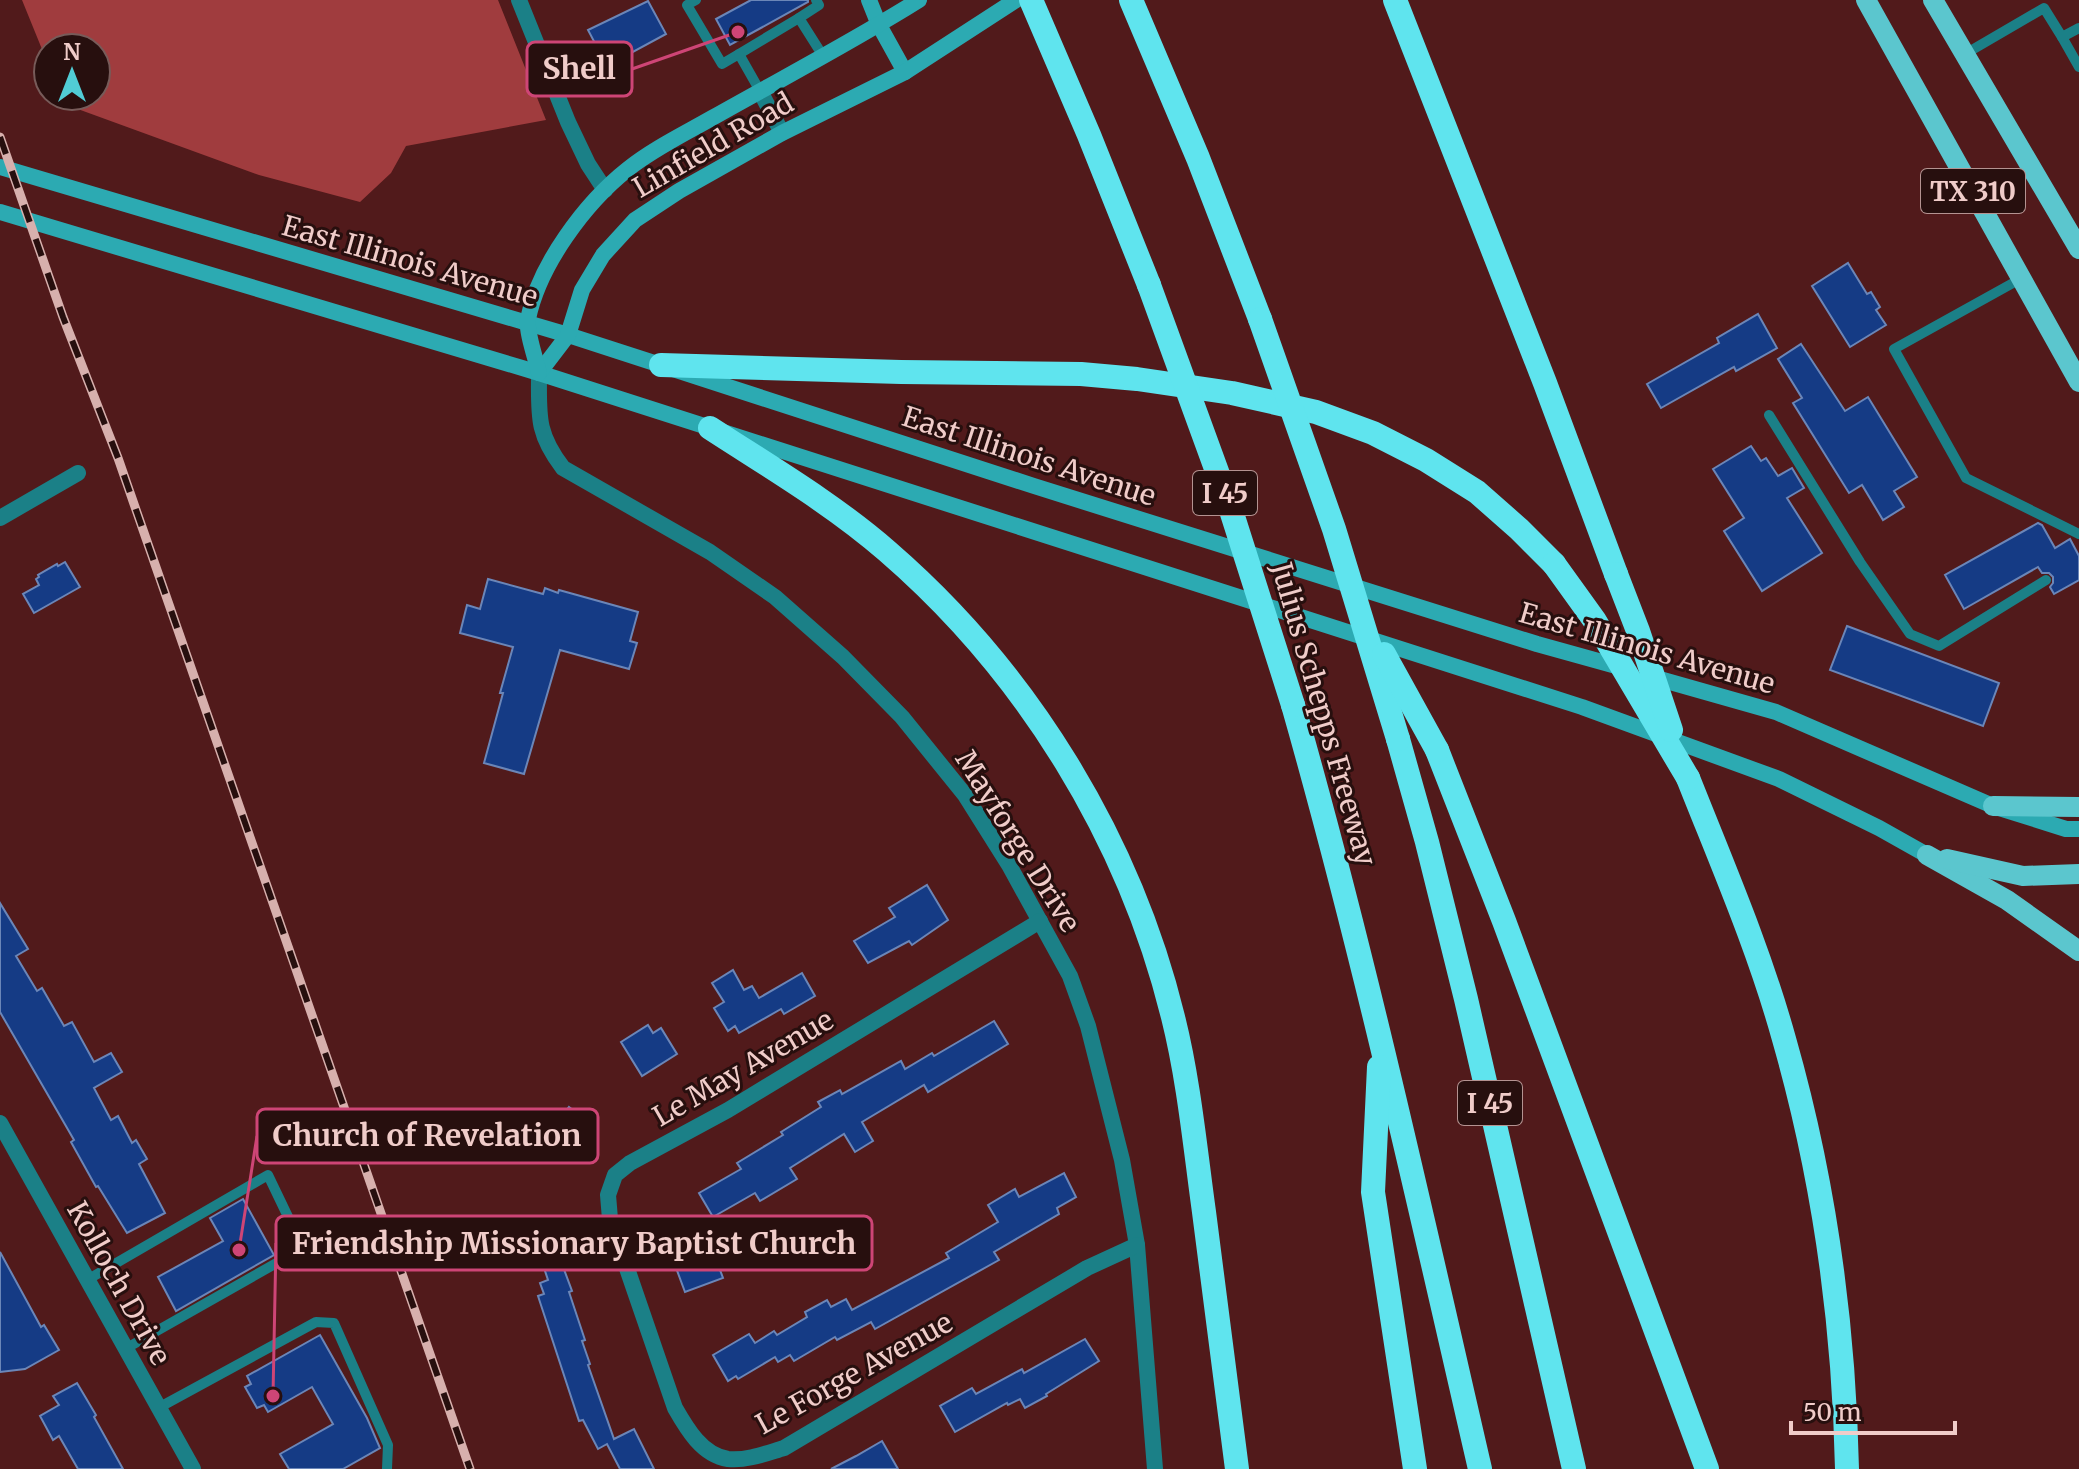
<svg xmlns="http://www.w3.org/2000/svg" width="2079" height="1469" viewBox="0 0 2079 1469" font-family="Merriweather,serif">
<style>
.forest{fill:#a03c3e}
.building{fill:#153b85;stroke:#6b86b8;stroke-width:2}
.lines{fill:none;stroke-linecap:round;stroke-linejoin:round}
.lane{stroke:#1b8087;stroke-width:10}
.street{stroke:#1b8087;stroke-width:16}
.secondary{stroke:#2caab2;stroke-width:16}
.primary{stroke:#5bc6ce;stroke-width:20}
.highway{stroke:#5fe4ee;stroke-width:24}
.rail-casing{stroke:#d7b0ad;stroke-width:9}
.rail{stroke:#270f0e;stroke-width:6;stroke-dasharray:18;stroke-linecap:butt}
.highway-bridge{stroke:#5fe4ee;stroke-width:24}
.labels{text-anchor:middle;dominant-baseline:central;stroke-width:6;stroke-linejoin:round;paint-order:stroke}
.shield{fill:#270f0e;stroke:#b49391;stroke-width:2}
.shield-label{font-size:26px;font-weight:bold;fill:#f0ccc9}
.street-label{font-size:28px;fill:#f0ccc9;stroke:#270f0e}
.leader{fill:none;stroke:#ce4576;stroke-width:3}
.callout-dot{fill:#ce4576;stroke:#270f0e;stroke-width:3}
.callout{fill:#270f0e;stroke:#ce4576;stroke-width:3}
.callout-label{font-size:30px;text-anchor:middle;font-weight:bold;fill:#f0ccc9}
</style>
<rect width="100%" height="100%" fill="#511a1b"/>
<path class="forest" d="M22,0H498L546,120L406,146L391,173L360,202L259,175L64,104L61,96H96V48H48V64Z"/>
<g class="building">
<path d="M751,0H808V2L730,45L716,19Z"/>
<path d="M648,1L666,34L607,66L588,30Z"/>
<path d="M1848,263L1867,294L1871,292L1880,307L1876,310L1886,325L1850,347L1812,286Z"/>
<path d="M1758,314L1777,348L1736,371L1734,367L1661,408L1647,384L1719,343L1717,338Z"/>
<path d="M1801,344L1845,411L1868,397L1917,477L1894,491L1904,507L1883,520L1862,485L1849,493L1793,403L1802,398L1778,359Z"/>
<path d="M1751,446L1761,461L1766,458L1778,476L1792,468L1804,488L1787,498L1822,553L1762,591L1724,531L1744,518L1713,469Z"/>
<path d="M2038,523L2042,525L2055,548L2070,539L2079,556V580L2054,594L2050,587L2053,583V577L2049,573H2042L2038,567L1964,609L1945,575Z"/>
<path d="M65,562L80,587L34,613L23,594L39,585L36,579L39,577L38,575L57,564L58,566Z"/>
<path d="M488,579L543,594L545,588L558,593L559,590L638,612L630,641L637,643L629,669L560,650L524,774L484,763L503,693H500L513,647L460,633L467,605L480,609Z"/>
<path d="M1847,626L1999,683L1983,726L1830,670Z"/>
<path d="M927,885L948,920L912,945L909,941L868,963L854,941L895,917L889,908Z"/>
<path d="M0,903L28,949L16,956L37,991L42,988L64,1026L72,1022L94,1062L111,1053L122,1072L94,1088L111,1120L118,1116L132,1143L136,1140L147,1159L139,1164L165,1213L127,1233L98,1186L96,1187L71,1142L74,1140L0,1012Z"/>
<path d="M733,970L744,990L752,986L759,998L802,973L815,996L784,1014L781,1009L739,1033L735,1026L728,1031L714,1008L724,1002L712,983Z"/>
<path d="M994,1021L1008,1044L928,1092L924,1085L862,1122L873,1141L855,1152L844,1134L790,1168L797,1179L760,1201L755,1193L713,1217L699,1193L741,1169L737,1163L783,1135L781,1132L821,1107L818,1102L840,1090L842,1094L901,1061L905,1069L932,1053L934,1056Z"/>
<path d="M648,1025L653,1033L661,1028L677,1054L642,1076L621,1042Z"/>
<path d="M569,1107L597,1128L581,1149L574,1143L566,1155L544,1139Z"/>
<path d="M1064,1173L1076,1197L1057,1208L1059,1214L994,1252L999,1260L875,1329L871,1322L837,1340L835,1337L794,1361L790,1355L778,1362L775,1357L738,1379L736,1376L728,1381L713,1355L749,1334L755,1343L774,1331L777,1335L807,1317L805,1312L827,1300L831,1307L846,1299L852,1310L949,1258L946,1253L998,1222L988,1205L1015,1189L1019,1197Z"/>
<path d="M243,1199L274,1255L176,1311L158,1277L223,1241L210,1218Z"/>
<path d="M559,1223L571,1262L562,1264L572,1291L569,1292L585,1340L582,1341L590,1364L588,1365L614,1439L634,1429L654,1469H620L607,1444L598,1449L583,1420L579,1421L538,1296L544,1294L540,1283L548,1280L532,1232Z"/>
<path d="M710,1243L723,1278L685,1292L672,1257Z"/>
<path d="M0,1252L41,1327L44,1325L59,1350L25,1369L0,1372Z"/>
<path d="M320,1335L367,1418L380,1448L343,1469H289L280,1454L333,1424L312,1387L268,1412L264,1405L257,1408L245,1387L251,1384L247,1376Z"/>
<path d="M1085,1339L1099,1361L1046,1394L1047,1396L1025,1408L1020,1399L1008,1405L1007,1403L955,1432L940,1406L972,1388L976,1394L1022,1369L1024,1373Z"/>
<path d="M77,1383L96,1415L94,1417L123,1469H78L59,1436L53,1440L40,1416L59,1405L53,1396Z"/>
<path d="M882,1441L898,1469H831L856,1456Z"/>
</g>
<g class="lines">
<g class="lane">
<path d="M696,0L687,5L722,64L739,54L760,91"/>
<path d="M816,0L819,5L799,18L823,56"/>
<path d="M2062,37L2079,67"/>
<path d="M739,54L799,18"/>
<path d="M1965,54L2044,8L2062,37L2079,28"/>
<path d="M2022,278L1894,349L1966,478L2079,534"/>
<path d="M1769,415L1860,562L1910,634L1939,646L2046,580"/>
<path d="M87,1280L268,1175L303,1248L125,1349"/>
<path d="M160,1407L316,1322L334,1323L388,1445L387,1469"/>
</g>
<g class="street">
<path d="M519,0L568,122L588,164L605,190"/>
<path d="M760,91L782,133"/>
<path d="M539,373C539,415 536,433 563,468L710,552L775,597L843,657L902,717L965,795L1009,865L1070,976L1088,1026L1122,1160L1137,1245L1155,1469"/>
<path d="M0,518L78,473"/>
<path d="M1040,921L728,1110L630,1163L615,1175L608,1195L610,1219L675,1408C687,1429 702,1455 728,1459C747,1461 767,1453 784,1448L1087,1268L1137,1245"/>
<path d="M0,1123L193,1469"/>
</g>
<g class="secondary">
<path d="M869,0L879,25L905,72"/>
<path d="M0,167L568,335L1034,486L1537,644L1627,669"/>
<path d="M0,212L539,373L1582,707L1779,779L1879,828L1927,855"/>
<path d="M539,373L568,335L582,290L603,255L635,220L679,191L782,133L905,72L1016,0"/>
<path d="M539,373C536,359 526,332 528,319C539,265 585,203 628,169C653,149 684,134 712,118C781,79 852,42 919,0"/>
<path d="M1649,676L1776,712L1993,806L2066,829H2079"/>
</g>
<g class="primary">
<path d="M1866,0L2079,382"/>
<path d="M1933,0L2079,249"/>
<path d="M1993,806L2079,807"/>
<path d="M1927,855L2007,900L2079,951"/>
<path d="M1947,859L2023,876L2079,874"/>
</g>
<g class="highway">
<path d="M1031,0L1089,135L1149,285"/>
<path d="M1131,0L1198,158L1260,319"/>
<path d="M1395,0L1545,383L1616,574"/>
<path d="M661,365L901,372L1081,374L1137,379L1232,393L1316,412L1373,433L1426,460L1477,492L1519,529L1554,564"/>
<path d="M710,428C770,467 833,504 887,551C1027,672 1129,838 1173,1017C1189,1081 1195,1147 1204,1212C1215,1298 1226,1383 1237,1469"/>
<path d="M1293,705C1365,958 1421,1213 1480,1469"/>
<path d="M1398,739L1427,842L1466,999L1574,1469"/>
<path d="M1437,750L1504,921L1707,1469"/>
<path d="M1688,778C1722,864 1759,949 1784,1039C1824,1179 1844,1323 1847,1469"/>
<path d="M1379,1067L1373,1192L1415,1469"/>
</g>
<defs>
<path id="rail" d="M0,137L63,317L118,458L470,1469"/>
</defs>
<use href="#rail" class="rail-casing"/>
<use href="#rail" class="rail"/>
<g class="highway-bridge">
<path d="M1149,285L1230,507L1293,705"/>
<path d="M1260,319L1334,529L1398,739"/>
<path d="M1554,564L1595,621L1688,778"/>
<path d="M1616,574L1638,631L1671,730"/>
<path d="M1384,654L1437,750"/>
</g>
</g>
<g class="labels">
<g class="shield">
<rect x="1921" y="169" width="104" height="44" rx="6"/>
<rect x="1193" y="471" width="64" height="44" rx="6"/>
<rect x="1458" y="1081" width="64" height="44" rx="6"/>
</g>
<g class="shield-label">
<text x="1973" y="191">TX 310</text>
<text x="1225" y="493">I 45</text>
<text x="1490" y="1103">I 45</text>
</g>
<g class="street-label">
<text transform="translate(713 145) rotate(-30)">Linfield Road</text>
<text transform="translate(410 261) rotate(16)">East Illinois Avenue</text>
<text transform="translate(1029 456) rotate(18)">East Illinois Avenue</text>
<text transform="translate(1647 648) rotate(16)">East Illinois Avenue</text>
<text transform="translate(1324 714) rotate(74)">Julius Schepps Freeway</text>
<text transform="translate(1018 841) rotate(58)">Mayforge Drive</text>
<text transform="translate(743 1068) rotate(-30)">Le May Avenue</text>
<text transform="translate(119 1283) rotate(61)">Kolloch Drive</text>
<text transform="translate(854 1373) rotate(-29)">Le Forge Avenue</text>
</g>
</g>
<path class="leader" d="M738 32L632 69M239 1250L257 1136M273 1396L276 1243"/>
<g class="callout-dot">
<circle cx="738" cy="32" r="8"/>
<circle cx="239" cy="1250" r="8"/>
<circle cx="273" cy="1396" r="8"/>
</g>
<g class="callout">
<rect x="527" y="42" width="105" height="54" rx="8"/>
<rect x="257" y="1109" width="341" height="54" rx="8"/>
<rect x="276" y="1216" width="596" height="54" rx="8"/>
</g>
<g class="callout-label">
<text x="579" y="79">Shell</text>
<text x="427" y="1146">Church of Revelation</text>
<text x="574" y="1254">Friendship Missionary Baptist Church</text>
</g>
<g transform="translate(72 72)"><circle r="38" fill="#270f0e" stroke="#775b59" stroke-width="2"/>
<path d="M0-6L14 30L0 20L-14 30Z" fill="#51ccd5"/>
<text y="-12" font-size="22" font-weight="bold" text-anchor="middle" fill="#f0ccc9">N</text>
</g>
<path d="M1791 1421v12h164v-12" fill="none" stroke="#f0ccc9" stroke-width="4"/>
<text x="1803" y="1421" font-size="24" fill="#f0ccc9" stroke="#270f0e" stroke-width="6" paint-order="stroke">50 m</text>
</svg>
